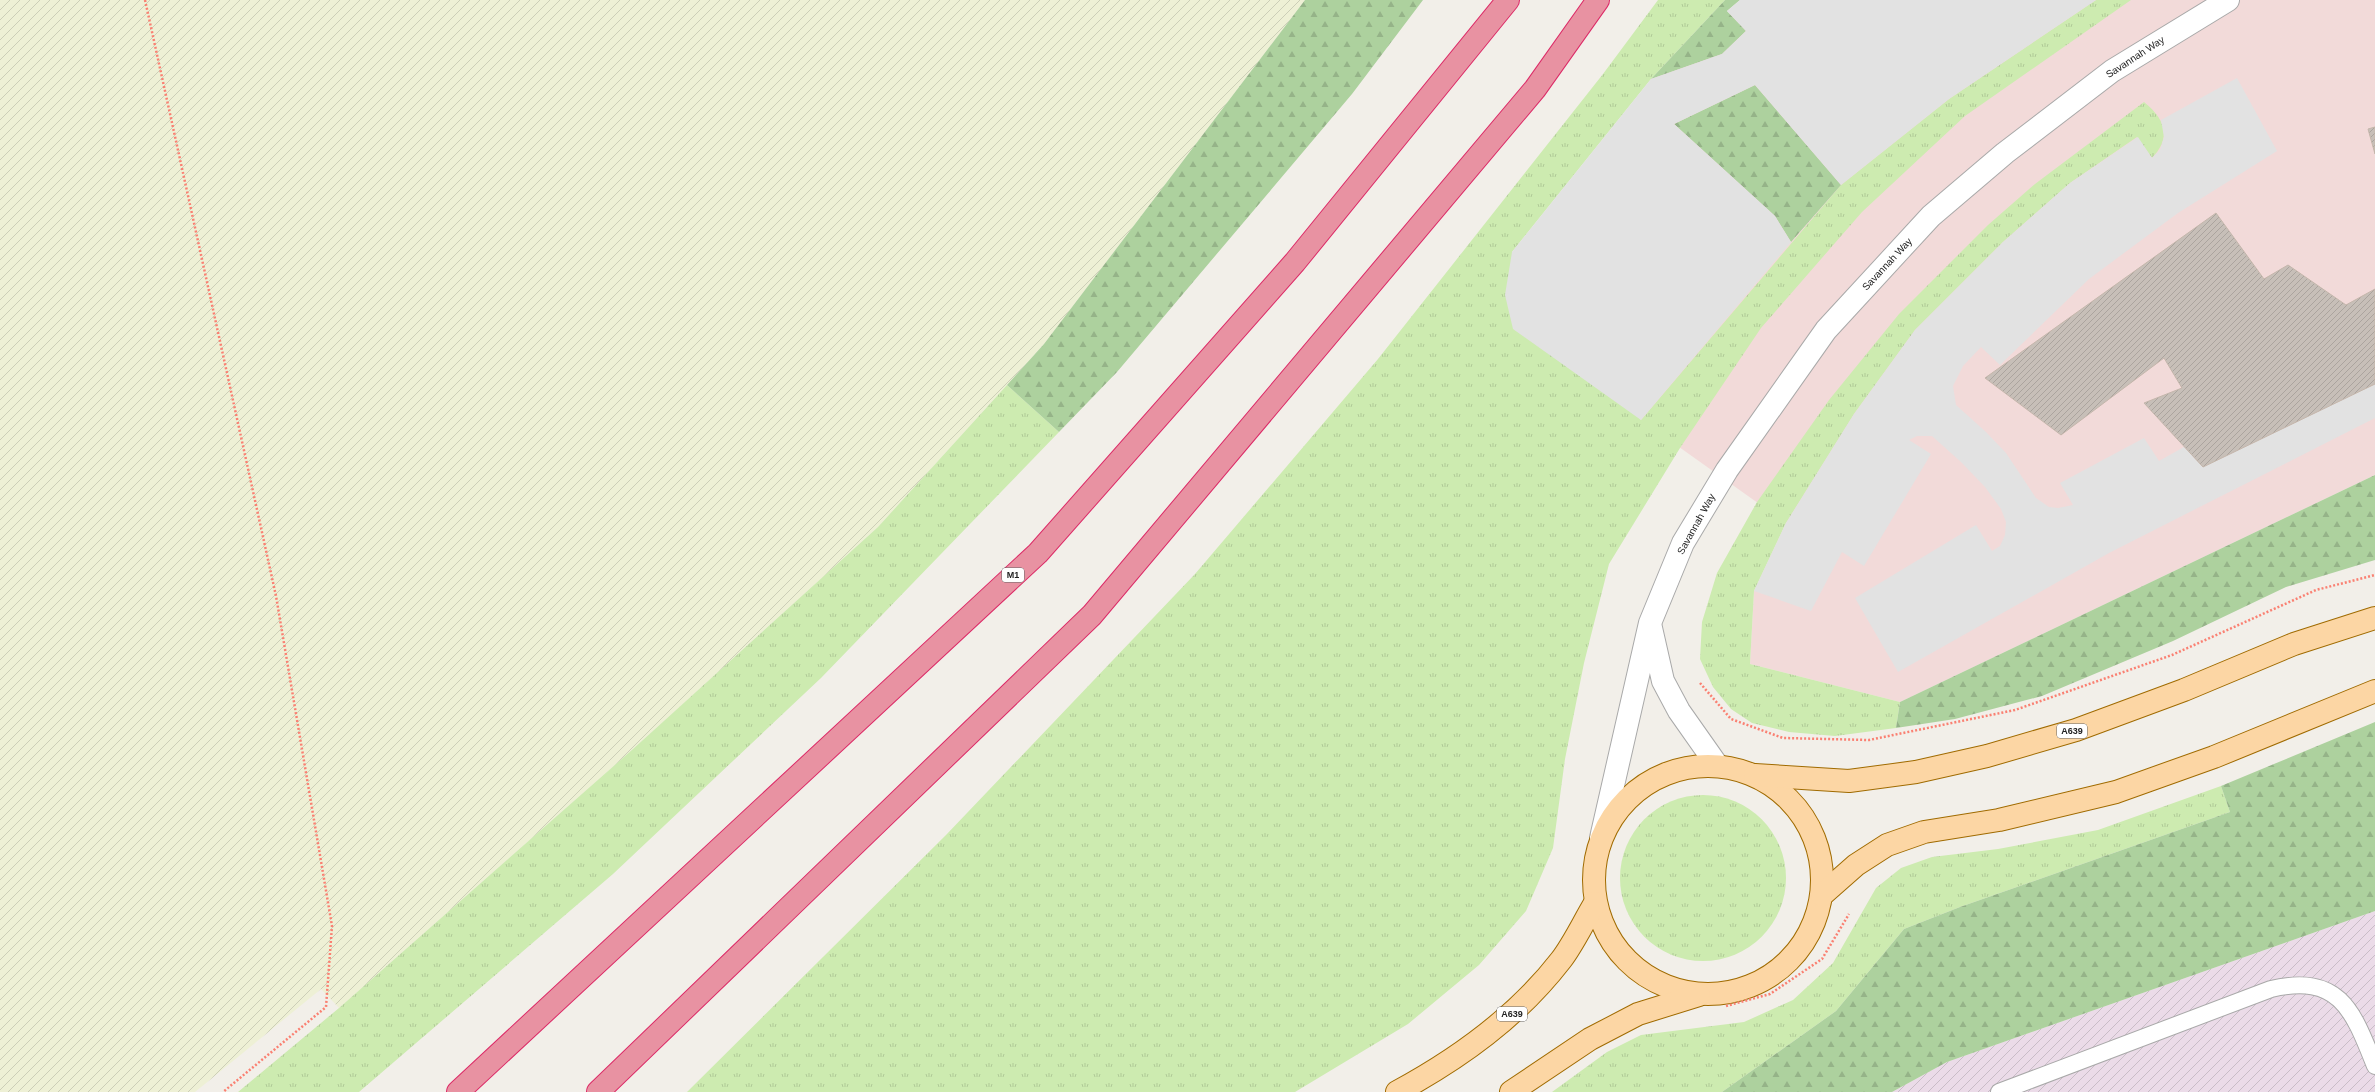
<svg xmlns="http://www.w3.org/2000/svg" width="2375" height="1092" viewBox="0 0 2375 1092" font-family="Helvetica,sans-serif">
<style>
.commercial{fill:#f2dad9}
.industrial{fill:url(#industrial-furrows)}
.farmland{fill:url(#farmland-furrows)}
.grass{fill:url(#grass-tufts)}
.forest{fill:url(#forest-firs)}
.parking{fill:#e2e2e2}
.building{fill:url(#building-hatch);stroke:#c4b6ab}
.lines{fill:none;stroke-linecap:round;stroke-linejoin:round}
.service-casing{stroke:#a9a9a9;stroke-width:18}
.minor-casing{stroke:#a9a9a9;stroke-width:24}
.primary-casing{stroke:#a06b00;stroke-width:24}
.motorway-casing{stroke:#dc2a67;stroke-width:24}
.path{stroke:#fa8072;stroke-width:2.5;stroke-dasharray:2 2;stroke-linecap:butt}
.service{stroke:#fff;stroke-width:16}
.minor{stroke:#fff;stroke-width:22}
.primary{stroke:#fcd6a4;stroke-width:22}
.motorway{stroke:#e892a2;stroke-width:22}
.labels{text-anchor:middle;dominant-baseline:central;stroke-width:3;stroke-linejoin:round;paint-order:stroke}
.shield{fill:#fff;stroke:#646464;stroke-width:1}
.shield-label{font-size:9px;font-weight:bold;fill:#222}
.street-label{font-size:10px;fill:#222;stroke:#fff}
</style>
<defs>
<pattern id="industrial-furrows" width="10" height="10" patternUnits="userSpaceOnUse"><rect width="10" height="10" fill="#ebdbe8"/><path d="M-1 1l2-2M0 10L10 0M9 11l2-2" fill="none" stroke="#c9bcc7"/></pattern>
<pattern id="farmland-furrows" width="10" height="10" patternUnits="userSpaceOnUse"><rect width="10" height="10" fill="#eef0d5"/><path d="M-1 1l2-2M0 10L10 0M9 11l2-2" fill="none" stroke="#ccceb7"/></pattern>
<pattern id="grass-tufts" width="24" height="20" patternUnits="userSpaceOnUse"><rect width="24" height="20" fill="#cdebb0"/><path d="M3 7l-1-3M5 7V3M7 7l1-3M15 17l-1-3M17 17v-4M19 17l1-3" fill="none" stroke="#b0c997"/></pattern>
<pattern id="forest-firs" width="22" height="20" patternUnits="userSpaceOnUse"><rect width="22" height="20" fill="#add19e"/><path d="M5 1l3.5 6h-7zM16 11l3.5 6h-7z" fill="#95b388"/></pattern>
<pattern id="building-hatch" width="6" height="6" patternUnits="userSpaceOnUse"><rect width="6" height="6" fill="#c7bfb8"/><path d="M-1 1l2-2M0 6l6-6M5 7l2-2" fill="none" stroke="#aba49e"/></pattern>
</defs>
<rect width="100%" height="100%" fill="#f2efe9"/>
<path class="commercial" d="M1740,0H2375V475L1900,702L1750,664L1754,591L1786,523L1513,329L1651,79L1687,65Z"/>
<path class="industrial" d="M2375,911V1092H1892L1947,1062Z"/>
<path class="farmland" d="M0,0H1305L1044,344L878,527L633,749L339,1008L321,989L195,1092H0Z"/>
<g class="grass">
<path d="M1658,0H1725L1651,79L1512,252L1641,420L1841,185L1949,99L2096,0H2131L1965,116L1862,212L1761,328L1680,448L1609,564L1584,663L1565,759L1553,848L1526,911L1479,965L1408,1024L1295,1092H687L946,835L1195,574L1378,359L1603,74Z"/>
<path d="M2144,102C2165,119 2172,137 2152,158L2137,137L2070,183L2003,242L1915,330L1854,414L1786,523L1754,591L1750,664L1900,702L1896,728L1835,736L1789,732L1752,723L1731,709L1713,687L1700,659L1702,622L1717,573L1757,502L1829,400L1899,314L1988,225L2035,184Z"/>
<path d="M1007,385L1059,432L821,678L613,874L359,1092H238L339,1008L633,749L878,527Z"/>
<path d="M2221,786L2230,812L1960,907L1904,929L1836,1011L1722,1092H1552L1607,1052L1641,1035L1744,1022L1793,1000L1833,963L1876,888L1901,868L1932,857L1998,849L2098,830Z"/>
<circle cx="1703" cy="878" r="83"/>
</g>
<g class="forest">
<path d="M1305,0H1423L1352,94L1117,372L1059,432L1007,385L1044,344Z"/>
<path d="M1725,0H1740L1727,11L1746,31L1722,54L1651,79Z"/>
<path d="M1755,85L1841,185L1791,242L1775,216L1674,124Z"/>
<path d="M2375,475V560L2286,587L2173,641L2042,696L1955,719L1896,728L1900,702Z"/>
<path d="M2375,722V911L1947,1062L1892,1092H1722L1836,1011L1904,929L1960,907L2230,812L2221,786Z"/>
</g>
<g class="parking">
<path d="M1740,0H2096L1949,99L1841,185L1755,85L1674,124L1775,216L1791,242L1641,420L1513,329L1505,295L1512,252L1651,79L1722,54L1746,31L1727,11Z"/>
<path d="M2237,78L2277,151L2178,213L2089,279L2000,365L1981,347L1963,366L1953,386L1956,405L1986,432L2006,453L2036,498L2049,507L2058,508L2073,505L2060,483L2144,438L2159,461L2184,447L2203,467L2375,384V418L2109,553L1898,672L1855,598L1976,525L1992,551L2000,546L2005,535L2006,522L2001,509L1985,487L1961,462L1932,436H1917L1909,440L1931,454L1864,566L1842,552L1811,611L1754,591L1786,523L1854,414L1915,330L2003,242L2070,183L2138,137L2152,158L2160,150L2164,137L2161,120Z"/>
</g>
<g class="building">
<path d="M2375,127V154L2368,129Z"/>
<path d="M2216,213L2264,279L2288,265L2346,305L2375,289V384L2203,467L2144,403L2182,388L2164,358L2061,435L1985,378Z"/>
</g>
<g class="lines">
<defs>
<path id="service" d="M1999,1092L2271,989C2340,973 2353,1011 2375,1066"/>
<g id="minor">
<path d="M1651,628L1663,681L1679,711L1717,765"/>
<path d="M1601,838L1650,623L1683,543L1727,470L1826,330L1931,216L2005,153L2112,71L2228,0"/>
</g>
<g id="primary">
<circle cx="1708" cy="880" r="114"/>
<path d="M1755,775L1849,781L1916,772L1987,756L2076,730L2184,690L2294,644L2375,618"/>
<path d="M1822,895L1856,865L1887,845L1924,832L1999,820L2116,792L2214,757L2375,691"/>
<path d="M1397,1092C1460,1058 1517,1017 1561,960C1574,943 1584,921 1595,903"/>
<path d="M1511,1092L1590,1039L1638,1014L1699,995"/>
</g>
<g id="motorway">
<path d="M458,1092L1038,553L1295,262L1508,0"/>
<path d="M598,1092L1092,615L1535,89L1598,0"/>
</g>
</defs>
<use href="#service" class="service-casing"/>
<use href="#minor" class="minor-casing"/>
<use href="#primary" class="primary-casing"/>
<use href="#motorway" class="motorway-casing"/>
<g class="path">
<path d="M145,0L276,596L332,926L326,1007L223,1092"/>
<path d="M1700,683L1731,719L1783,738L1869,740L2015,710L2172,655L2316,590L2375,575"/>
<path d="M1726,1006L1770,994L1822,959L1849,914"/>
</g>
<use href="#service" class="service"/>
<use href="#minor" class="minor"/>
<use href="#primary" class="primary"/>
<use href="#motorway" class="motorway"/>
</g>
<g class="labels">
<g class="shield">
<rect x="1002" y="568" width="22" height="14" rx="3"/>
<rect x="2057" y="724" width="30" height="14" rx="3"/>
<rect x="1497" y="1007" width="30" height="14" rx="3"/>
</g>
<g class="shield-label">
<text x="1013" y="575">M1</text>
<text x="2072" y="731">A639</text>
<text x="1512" y="1014">A639</text>
</g>
<g class="street-label">
<text transform="translate(2135 57) rotate(-33)">Savannah Way</text>
<text transform="translate(1887 264) rotate(-47)">Savannah Way</text>
<text transform="translate(1696 524) rotate(-61)">Savannah Way</text>
</g>
</g>
</svg>
